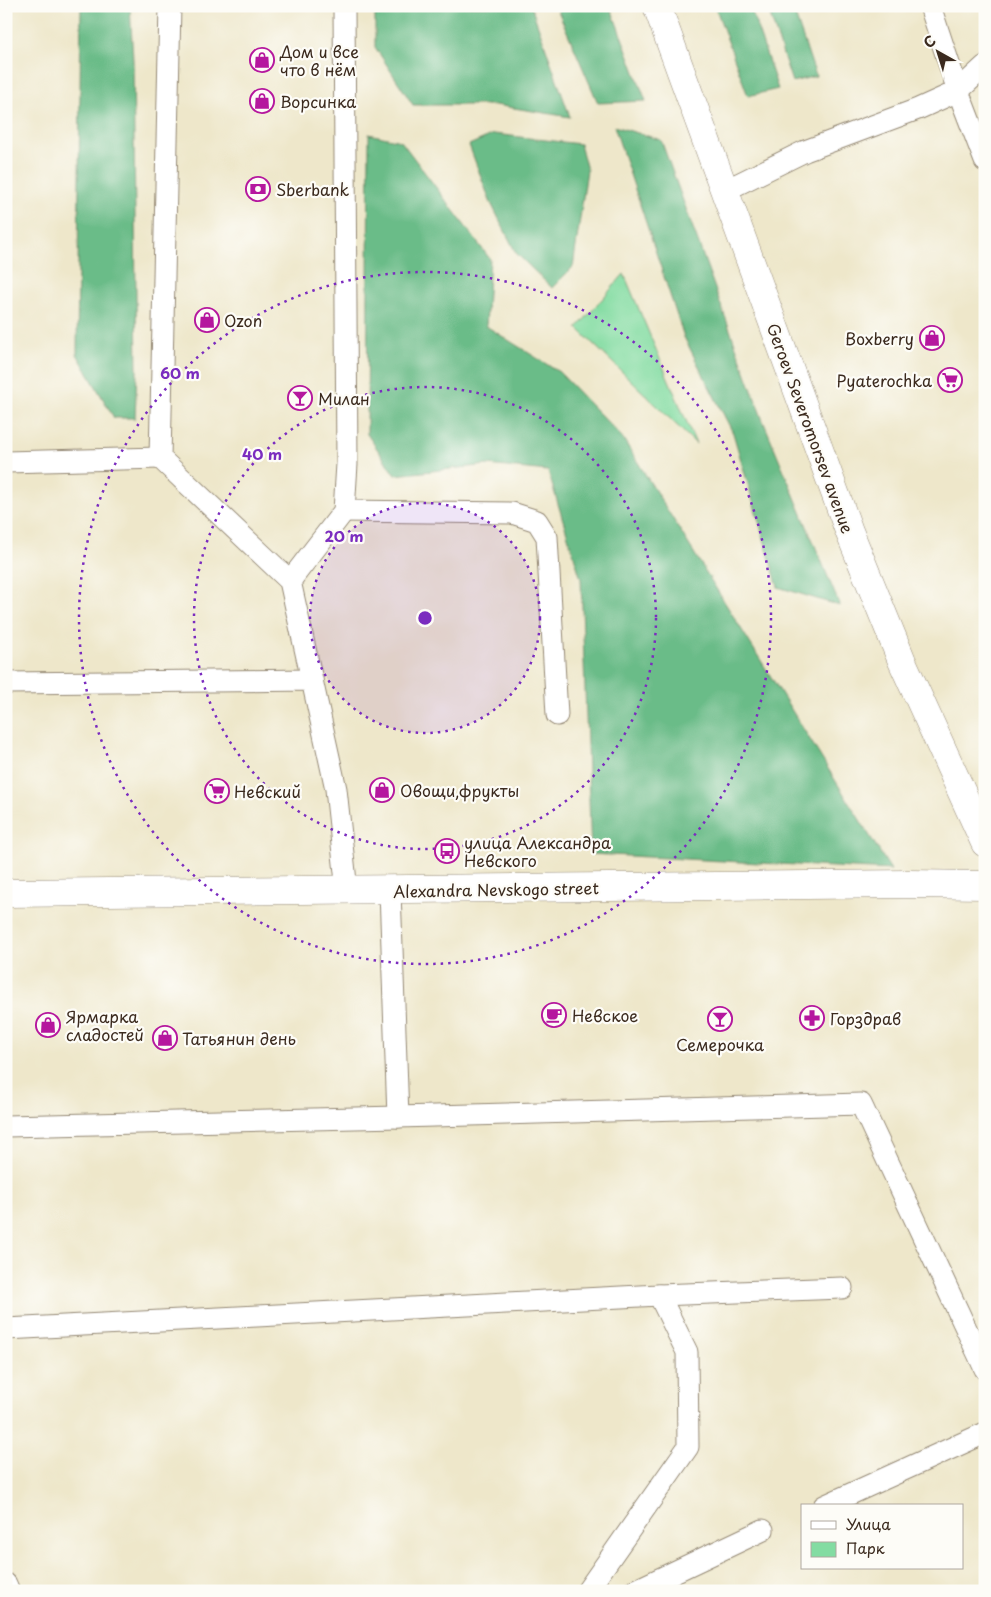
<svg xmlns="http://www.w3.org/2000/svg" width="991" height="1597" viewBox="0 0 991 1597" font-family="'Playpen Sans',sans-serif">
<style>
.green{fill:#83dca2;stroke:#5f8360}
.forest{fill:#6abc88;stroke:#527353}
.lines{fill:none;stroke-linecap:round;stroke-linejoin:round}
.service-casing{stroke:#948874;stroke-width:23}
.tertiary-casing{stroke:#948874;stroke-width:29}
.primary-casing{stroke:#948874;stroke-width:29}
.service{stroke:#fff;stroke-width:21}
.tertiary{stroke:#fff;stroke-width:28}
.primary{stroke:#fff;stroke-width:28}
.ring{fill:none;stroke:#7b2cbf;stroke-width:2.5;stroke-dasharray:2.5 5}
.labels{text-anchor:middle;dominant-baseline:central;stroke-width:4.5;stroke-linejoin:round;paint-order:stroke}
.poi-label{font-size:16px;fill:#3b2a1e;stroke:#fdfcf7;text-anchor:start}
.street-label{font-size:16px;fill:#3b2a1e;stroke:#fdfcf7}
.centre{fill:#7b2cbf;stroke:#fdfcf7;stroke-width:2.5}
.ring-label{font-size:15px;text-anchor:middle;font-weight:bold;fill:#7b2cbf;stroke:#fdfcf7;stroke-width:4.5;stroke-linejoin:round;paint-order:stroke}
</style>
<rect width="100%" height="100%" fill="#fdfcf7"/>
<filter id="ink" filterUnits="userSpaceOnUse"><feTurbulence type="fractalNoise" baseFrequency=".02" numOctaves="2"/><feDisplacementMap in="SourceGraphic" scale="10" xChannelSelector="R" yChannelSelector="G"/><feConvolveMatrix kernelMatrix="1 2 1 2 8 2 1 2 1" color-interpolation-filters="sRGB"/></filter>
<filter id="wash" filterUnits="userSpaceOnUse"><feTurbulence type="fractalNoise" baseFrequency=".0096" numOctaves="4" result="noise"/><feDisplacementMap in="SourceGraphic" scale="20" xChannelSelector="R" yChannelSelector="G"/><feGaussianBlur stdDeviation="1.12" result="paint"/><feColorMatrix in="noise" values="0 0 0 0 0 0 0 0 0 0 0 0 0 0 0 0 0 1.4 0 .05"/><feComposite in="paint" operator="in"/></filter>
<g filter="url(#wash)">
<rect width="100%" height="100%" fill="#eee7ca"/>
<path class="green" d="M624,274L696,444L577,328Z"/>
<g class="forest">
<path d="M81,6H130L133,60L137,372L135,418H114L77,354Z"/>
<path d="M375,6H531L570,117L495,105H413L375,47Z"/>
<path d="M556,6H610L646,101L598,103Z"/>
<path d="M715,6H750L778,89L748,96Z"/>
<path d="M767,6H792L816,76L792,82Z"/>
<path d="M614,126L661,140L762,418L840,606L778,587L733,433L684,337Z"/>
<path d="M369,134L401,141L490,259L486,326L559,372L622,437L891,870L591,854L581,579L548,471L487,465L395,475L367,434Z"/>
<path d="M494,134L580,144L587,170L573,267L552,288L516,253L490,201L469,145Z"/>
</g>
</g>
<g filter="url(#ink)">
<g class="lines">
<defs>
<g id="service">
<path d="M170,6L160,458L290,581L312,680"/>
<path d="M930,6L958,91L985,161"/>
<path d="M724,191L805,151L918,109L958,91L985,66"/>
<path d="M6,462L160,458"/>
<path d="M344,511L512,513L537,521L547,537L557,715"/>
<path d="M290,581L344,511L347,464L344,6"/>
<path d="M6,683L312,680L336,789L347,891"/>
<path d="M390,891L398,1117L861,1104L985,1369"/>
<path d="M6,1126L398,1117"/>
<path d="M6,1329L659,1295L842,1288"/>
<path d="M824,1506L985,1433"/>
<path d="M6,1584L9,1591"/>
<path d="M587,1591L688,1447L687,1352L659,1295"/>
<path d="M634,1591L763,1530"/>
</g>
<path id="tertiary" d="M6,893L909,884L985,885"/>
<path id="primary" d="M657,6L849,531L902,661L985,843"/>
</defs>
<use href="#service" class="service-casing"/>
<use href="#tertiary" class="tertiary-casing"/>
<use href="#primary" class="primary-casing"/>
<use href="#service" class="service"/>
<use href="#tertiary" class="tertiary"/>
<use href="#primary" class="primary"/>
</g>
</g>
<circle cx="425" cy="618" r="115" fill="#7b2cbf" fill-opacity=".12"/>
<g class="ring">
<circle cx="425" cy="618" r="115"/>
<circle cx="425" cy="618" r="231"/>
<circle cx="425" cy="618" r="346"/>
</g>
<defs>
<symbol id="shop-ring" viewBox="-11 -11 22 22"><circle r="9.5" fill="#fdfcf7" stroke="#b5179e" stroke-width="1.5"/><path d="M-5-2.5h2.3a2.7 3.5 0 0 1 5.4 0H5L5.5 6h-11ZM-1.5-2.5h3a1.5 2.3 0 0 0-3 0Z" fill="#b5179e"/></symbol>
<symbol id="bank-ring" viewBox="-11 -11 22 22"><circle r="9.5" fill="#fdfcf7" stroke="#b5179e" stroke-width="1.5"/><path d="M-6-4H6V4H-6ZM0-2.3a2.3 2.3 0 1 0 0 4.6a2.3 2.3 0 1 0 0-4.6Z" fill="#b5179e"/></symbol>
<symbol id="supermarket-ring" viewBox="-11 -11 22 22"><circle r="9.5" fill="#fdfcf7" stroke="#b5179e" stroke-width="1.5"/><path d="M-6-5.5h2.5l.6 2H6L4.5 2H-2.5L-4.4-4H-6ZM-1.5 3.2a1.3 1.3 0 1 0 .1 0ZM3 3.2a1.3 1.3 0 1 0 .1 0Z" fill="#b5179e"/></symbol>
<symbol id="bar-ring" viewBox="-11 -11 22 22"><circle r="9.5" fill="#fdfcf7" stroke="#b5179e" stroke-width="1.5"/><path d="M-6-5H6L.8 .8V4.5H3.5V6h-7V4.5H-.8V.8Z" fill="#b5179e"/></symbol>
<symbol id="bus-ring" viewBox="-11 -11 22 22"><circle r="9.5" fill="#fdfcf7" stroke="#b5179e" stroke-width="1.5"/><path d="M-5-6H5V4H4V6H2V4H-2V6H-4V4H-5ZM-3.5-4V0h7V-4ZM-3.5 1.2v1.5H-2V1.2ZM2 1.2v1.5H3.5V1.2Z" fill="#b5179e"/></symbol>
<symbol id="cafe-ring" viewBox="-11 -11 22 22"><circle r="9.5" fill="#fdfcf7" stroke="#b5179e" stroke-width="1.5"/><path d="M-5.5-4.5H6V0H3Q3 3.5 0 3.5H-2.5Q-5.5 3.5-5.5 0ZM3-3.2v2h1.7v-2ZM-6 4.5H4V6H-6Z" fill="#b5179e"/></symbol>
<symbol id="pharmacy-ring" viewBox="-11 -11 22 22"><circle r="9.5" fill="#fdfcf7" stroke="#b5179e" stroke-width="1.5"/><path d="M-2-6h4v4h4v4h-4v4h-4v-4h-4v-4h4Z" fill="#b5179e"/></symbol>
</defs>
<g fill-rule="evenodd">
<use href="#shop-ring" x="248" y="46" width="28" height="28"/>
<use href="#shop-ring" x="248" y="87" width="28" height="28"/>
<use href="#bank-ring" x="244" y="175" width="28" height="28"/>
<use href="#shop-ring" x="193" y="306" width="28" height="28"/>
<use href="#shop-ring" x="918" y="324" width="28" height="28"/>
<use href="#supermarket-ring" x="936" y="366" width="28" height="28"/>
<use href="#bar-ring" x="286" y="384" width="28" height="28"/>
<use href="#shop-ring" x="368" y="776" width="28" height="28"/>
<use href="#supermarket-ring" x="203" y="777" width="28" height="28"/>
<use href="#bus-ring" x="433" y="837" width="28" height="28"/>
<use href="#cafe-ring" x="540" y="1001" width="28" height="28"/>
<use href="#pharmacy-ring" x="798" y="1004" width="28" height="28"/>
<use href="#bar-ring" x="706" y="1005" width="28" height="28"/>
<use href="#shop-ring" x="34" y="1011" width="28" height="28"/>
<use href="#shop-ring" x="151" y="1024" width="28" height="28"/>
</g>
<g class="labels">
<g class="poi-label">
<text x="280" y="51">Дом и все<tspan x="280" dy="18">что в нём</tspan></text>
<text x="280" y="101">Ворсинка</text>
<text x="276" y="189">Sberbank</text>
<text x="224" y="320">Ozon</text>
<text x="914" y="338" text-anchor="end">Boxberry</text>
<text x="932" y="380" text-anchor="end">Pyaterochka</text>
<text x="318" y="398">Милан</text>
<text x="400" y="790">Овощи,фрукты</text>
<text x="234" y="791">Невский</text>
<text x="464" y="842">улица Александра<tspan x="464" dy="18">Невского</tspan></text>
<text x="572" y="1015">Невское</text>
<text x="66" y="1016">Ярмарка<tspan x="66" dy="18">сладостей</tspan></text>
<text x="830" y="1018">Горздрав</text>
<text x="182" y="1038">Татьянин день</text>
<text x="720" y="1044" text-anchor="middle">Семерочка</text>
</g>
<g class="street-label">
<text transform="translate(811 428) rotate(70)">Geroev Severomorsev avenue</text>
<text transform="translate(496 889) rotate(-1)">Alexandra Nevskogo street</text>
</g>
</g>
<circle cx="425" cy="618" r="8" class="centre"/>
<g class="ring-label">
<text x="180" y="379">60 m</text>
<text x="262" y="460">40 m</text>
<text x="344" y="542">20 m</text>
</g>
<rect width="991" height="1597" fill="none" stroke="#fdfcf7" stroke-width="25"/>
<rect x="801" y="1504" width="162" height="65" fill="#fdfcf7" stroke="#afa8a0"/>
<rect x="811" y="1521" width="25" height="8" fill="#ffffff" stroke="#afa8a0"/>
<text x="846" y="1530" font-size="15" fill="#3b2a1e">Улица</text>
<rect x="811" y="1542" width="25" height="15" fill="#83dca2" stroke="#afa8a0"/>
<text x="846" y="1554" font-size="15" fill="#3b2a1e">Парк</text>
<g transform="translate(938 52) rotate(321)" stroke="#fdfcf7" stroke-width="4" paint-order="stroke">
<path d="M0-4L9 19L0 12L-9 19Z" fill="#3b2a1e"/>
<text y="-8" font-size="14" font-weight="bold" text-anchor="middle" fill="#3b2a1e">С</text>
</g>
</svg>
